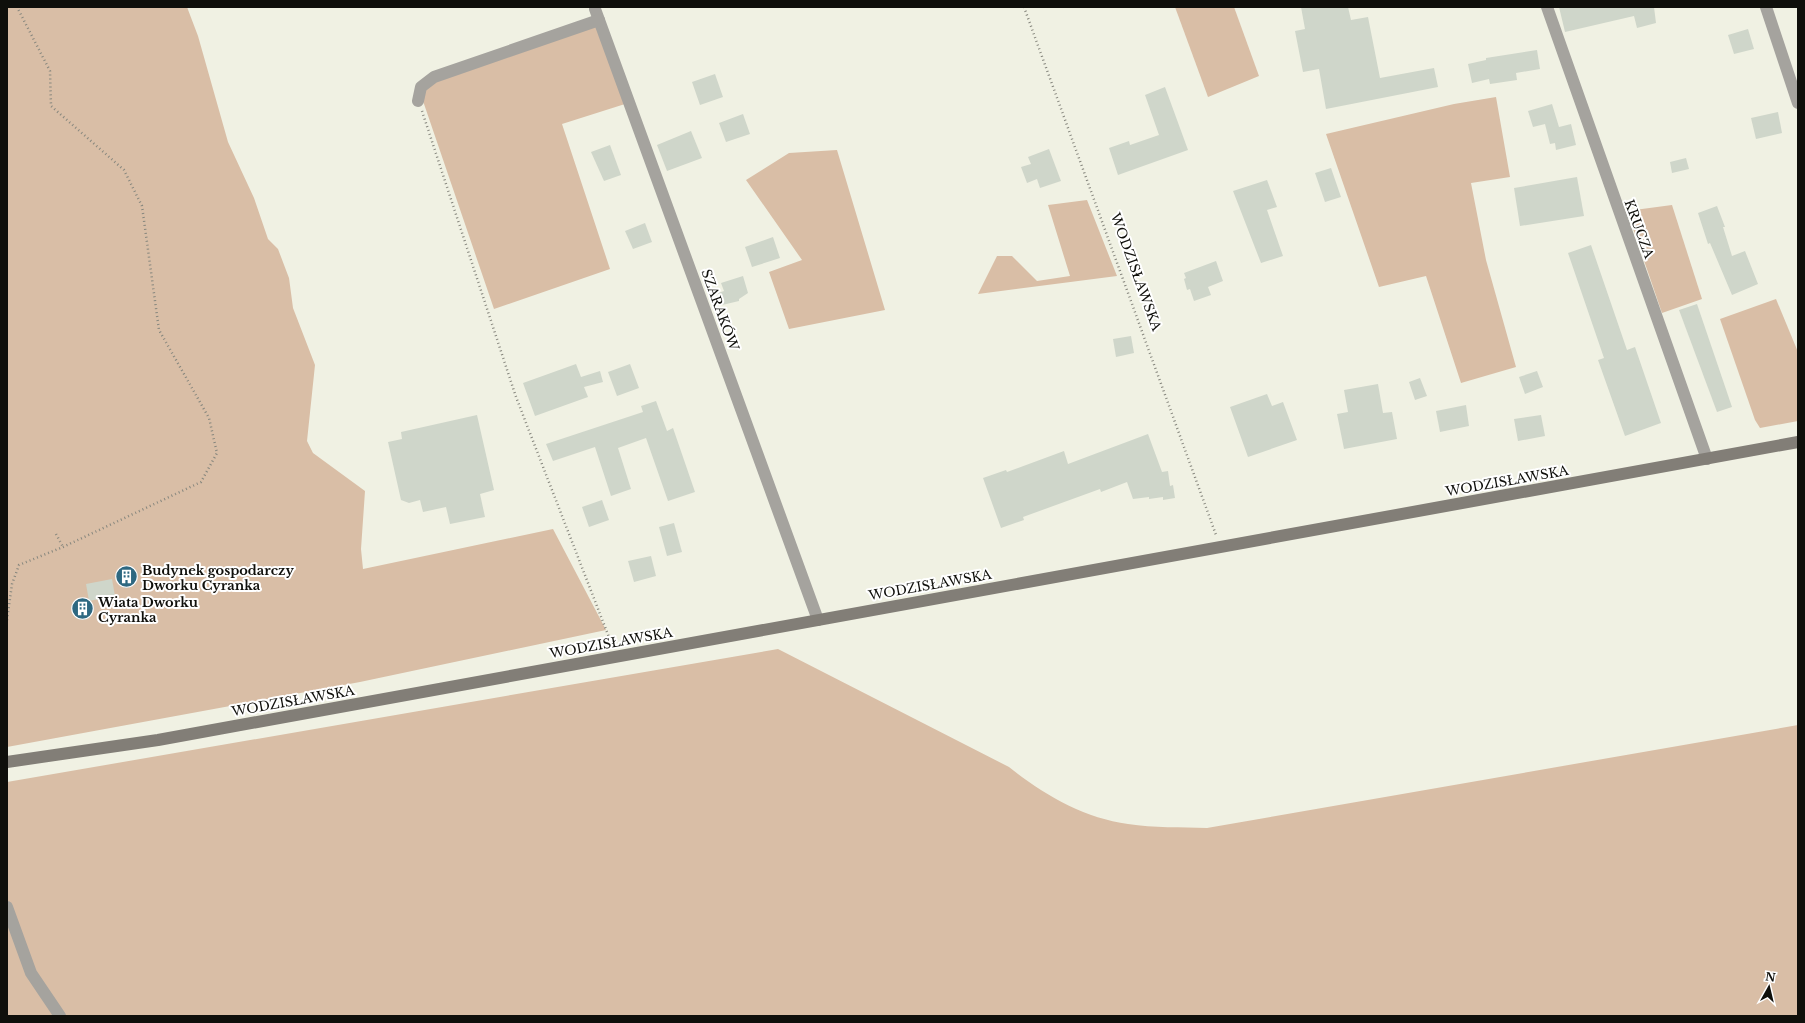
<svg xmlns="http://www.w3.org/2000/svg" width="1805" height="1023" viewBox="0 0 1805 1023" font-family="'Libre Baskerville',serif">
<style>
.green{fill:#d9bea6}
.building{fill:#cfd6ca}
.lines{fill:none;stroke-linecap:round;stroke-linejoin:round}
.path{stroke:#87877e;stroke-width:2.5;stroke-dasharray:1 3;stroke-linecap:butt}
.minor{stroke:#a5a39e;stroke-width:12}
.secondary{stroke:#827e77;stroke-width:12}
.labels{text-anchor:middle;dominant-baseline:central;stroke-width:4;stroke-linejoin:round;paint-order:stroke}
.street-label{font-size:13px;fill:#0f0f0b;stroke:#fff}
.poi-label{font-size:13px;font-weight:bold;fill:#0f0f0b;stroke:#fff;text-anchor:start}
</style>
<rect width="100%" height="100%" fill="#f0f1e3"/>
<g class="green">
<path d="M7,7H187L198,36L228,142L254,198L268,239L278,249L289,278L293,308L315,365L307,441L313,453L365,491L361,549L363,569L553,529L606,630L360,682L7,747Z"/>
<path d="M1175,7H1234L1259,76L1208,97Z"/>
<path d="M597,26L625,104L562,124L610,269L494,309L423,101L424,93L430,84Z"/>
<path d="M1496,97L1510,177L1471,183L1486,260L1516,367L1461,383L1426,276L1379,287L1326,134L1454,104Z"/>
<path d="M837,150L885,310L789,329L769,272L802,260L746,180L789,153Z"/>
<path d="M1087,200L1117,276L978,294L997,256H1012L1037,281L1070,276L1048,205Z"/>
<path d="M1672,205L1702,299L1662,313L1627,211Z"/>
<path d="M1776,299L1798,352V421L1760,428L1755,420L1720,319Z"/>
<path d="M778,649L1009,767C1044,795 1084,818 1128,824C1154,828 1181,827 1207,828L1798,725V1016H7V782Z"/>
</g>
<g class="building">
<path d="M1301,7H1348L1351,20L1368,17L1380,78L1434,68L1438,87L1326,109L1319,69L1303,72L1295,31L1305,29Z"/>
<path d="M1559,7H1654L1656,23L1637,28L1634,16L1565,32Z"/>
<path d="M1748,29L1754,49L1734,54L1728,35Z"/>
<path d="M1537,50L1540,69L1516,73L1517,80L1490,84L1489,79L1472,83L1468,64L1486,60V58Z"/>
<path d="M715,74L723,97L700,105L692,82Z"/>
<path d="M1165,87L1188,150L1118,175L1109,148L1129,141L1130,145L1159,135L1145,95Z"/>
<path d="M1552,104L1559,127L1571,124L1576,145L1556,150L1555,143L1550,144L1545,124L1533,127L1528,111Z"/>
<path d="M1778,112L1782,133L1756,139L1751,118Z"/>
<path d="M743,114L750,134L726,142L719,123Z"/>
<path d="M691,131L702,158L667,171L657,145Z"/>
<path d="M610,145L621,175L604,181L591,152Z"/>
<path d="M1049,149L1061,181L1040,188L1037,179L1027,183L1021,167L1031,164L1028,157Z"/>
<path d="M1686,158L1689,169L1672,173L1670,162Z"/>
<path d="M1331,168L1341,197L1325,202L1315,173Z"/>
<path d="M1577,177L1584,216L1520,226L1514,188Z"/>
<path d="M1267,180L1277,207L1267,210L1283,256L1261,263L1233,191Z"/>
<path d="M1717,206L1725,227H1723L1732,256L1745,251L1758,284L1732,295L1710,243L1708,244L1698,213Z"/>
<path d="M645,223L652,242L633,249L625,231Z"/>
<path d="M773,237L780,258L752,267L745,247Z"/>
<path d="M1591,245L1627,350L1635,347L1661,423L1625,436L1598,360L1604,358L1568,253Z"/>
<path d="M1216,261L1223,281L1208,287L1211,295L1194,301L1190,289L1187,290L1184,279L1186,278L1184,273Z"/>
<path d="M743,276L748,293L739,299V301L722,305L718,293L724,291L721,283Z"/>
<path d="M1697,304L1732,407L1717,412L1679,310Z"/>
<path d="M1131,336L1134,353L1116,357L1113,339Z"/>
<path d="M576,364L581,377L600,371L603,382L584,387L588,397L535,416L523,383Z"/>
<path d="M630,364L639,388L617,396L608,372Z"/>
<path d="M1537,371L1543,387L1525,394L1519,377Z"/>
<path d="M1420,378L1427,396L1415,400L1409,382Z"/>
<path d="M1378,384L1383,413L1392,412L1397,439L1344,449L1337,414L1348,412L1344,390Z"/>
<path d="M1267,394L1272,406L1283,402L1297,440L1248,457L1230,407Z"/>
<path d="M656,401L667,431L673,428L695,492L668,501L646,438L618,448L631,489L611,496L595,447L553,461L546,444L643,412L641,406Z"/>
<path d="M1466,405L1469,426L1440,432L1436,411Z"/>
<path d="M477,415L494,490L480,494L485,517L450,524L446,507L423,512L420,500L409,503L401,500L388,442L402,439L401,432Z"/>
<path d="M1541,415L1545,436L1518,441L1514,419Z"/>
<path d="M1148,434L1162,472L1168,471L1170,486L1173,485L1175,498L1163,500V497L1149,499V497L1133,499L1127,482L1101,492L1100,489L1023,517L1024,520L1001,528L983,478L1006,470L1007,472L1064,451L1068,464Z"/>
<path d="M602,500L609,520L589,527L582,507Z"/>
<path d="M674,523L682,552L667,556L659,527Z"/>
<path d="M651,556L656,576L634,582L628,561Z"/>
<path d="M112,579L115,596L89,601L86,584Z"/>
</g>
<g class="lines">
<g class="path">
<path d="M1024,7L1216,535"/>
<path d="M422,111L516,397L612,645"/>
<path d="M56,534L63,547"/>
<path d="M7,620L12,584L19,565L63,547L201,482L217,453L209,418L159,330L142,206L124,170L51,106L50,71L17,7"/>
</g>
<g class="minor">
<path d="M1547,7L1707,459"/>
<path d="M1766,7L1798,103"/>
<path d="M595,9L818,620"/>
<path d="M418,101L421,87L434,77L599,20"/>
<path d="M7,907L31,973L60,1016"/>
</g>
<path class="secondary" d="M7,762L158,740L1798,442"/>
</g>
<defs>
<symbol id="building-disc" viewBox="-11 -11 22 22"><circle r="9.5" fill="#2e6881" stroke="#fff"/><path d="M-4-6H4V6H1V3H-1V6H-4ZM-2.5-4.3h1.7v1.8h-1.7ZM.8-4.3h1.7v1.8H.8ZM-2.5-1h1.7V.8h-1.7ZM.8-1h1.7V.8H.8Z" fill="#fff"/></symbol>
</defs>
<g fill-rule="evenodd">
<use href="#building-disc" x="114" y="564" width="25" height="25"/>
<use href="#building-disc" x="70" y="596" width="25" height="25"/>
</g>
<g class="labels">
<g class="street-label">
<text transform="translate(1639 229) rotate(70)">KRUCZA</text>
<text transform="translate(1136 272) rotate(70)">WODZISŁAWSKA</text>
<text transform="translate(720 310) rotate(70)">SZARAKÓW</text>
<text transform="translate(1507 481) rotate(-10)">WODZISŁAWSKA</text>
<text transform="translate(930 585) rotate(-10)">WODZISŁAWSKA</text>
<text transform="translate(611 643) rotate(-10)">WODZISŁAWSKA</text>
<text transform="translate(293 701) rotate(-10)">WODZISŁAWSKA</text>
</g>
<g class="poi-label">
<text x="142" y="570">Budynek gospodarczy<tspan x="142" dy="15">Dworku Cyranka</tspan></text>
<text x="98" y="602">Wiata Dworku<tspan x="98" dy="15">Cyranka</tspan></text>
</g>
</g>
<rect width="1805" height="1023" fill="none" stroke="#0f0f0b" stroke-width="16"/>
<g transform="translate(1769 987) rotate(8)" stroke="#ffffff" stroke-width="3" paint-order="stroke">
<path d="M0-3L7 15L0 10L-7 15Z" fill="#0f0f0b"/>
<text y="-6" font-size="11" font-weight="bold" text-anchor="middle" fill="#0f0f0b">N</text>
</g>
</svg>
